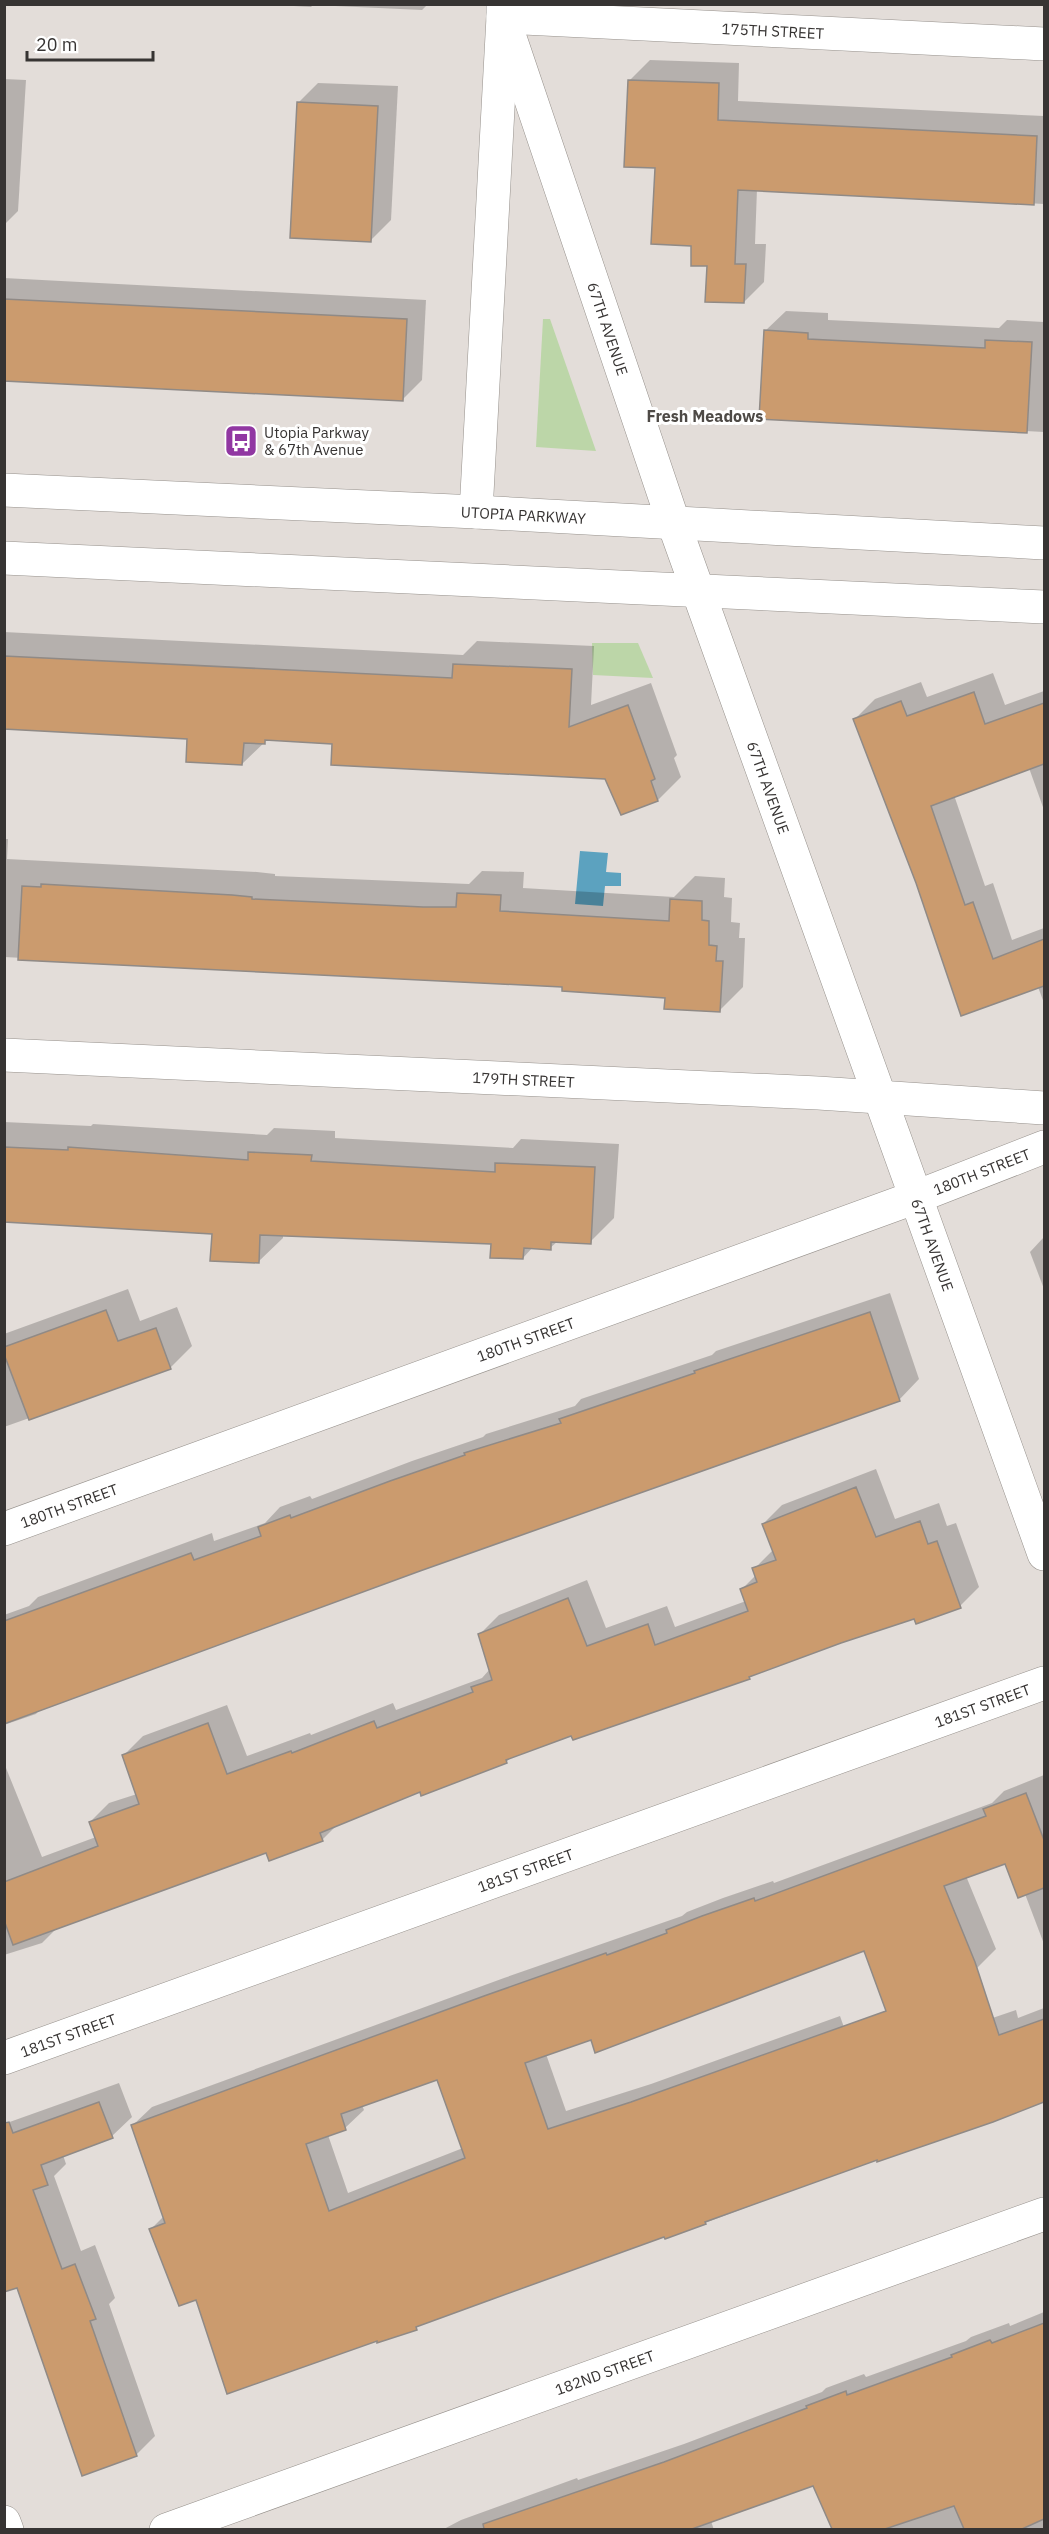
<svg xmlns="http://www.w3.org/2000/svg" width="1049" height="2534" viewBox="0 0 1049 2534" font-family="'IBM Plex Sans',sans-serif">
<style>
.green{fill:#bcd6a8}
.water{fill:#5ca2bf}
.shadow{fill:#0003;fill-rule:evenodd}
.building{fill:#cb9b6e;stroke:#908a86;stroke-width:1.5;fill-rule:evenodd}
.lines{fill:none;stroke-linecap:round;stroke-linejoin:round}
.street-casing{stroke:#96918c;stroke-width:34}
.secondary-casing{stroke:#96918c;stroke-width:34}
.street{stroke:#fff;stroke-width:33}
.secondary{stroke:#fff;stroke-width:33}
.labels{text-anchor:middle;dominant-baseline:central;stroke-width:6;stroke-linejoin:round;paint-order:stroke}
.street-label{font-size:15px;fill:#373433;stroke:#fff}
.poi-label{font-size:15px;fill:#373433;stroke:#fff;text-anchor:start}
.neighbourhood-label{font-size:16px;font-weight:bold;fill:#4e4a46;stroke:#fff}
</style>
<rect width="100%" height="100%" fill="#e3ddd9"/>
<g class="green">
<path d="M543,319H550L596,451L536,447Z"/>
<path d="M592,643H638L653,678L593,675Z"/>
</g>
<path class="water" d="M580,851L608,853L606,872L621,873V886H605L603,906L575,904Z"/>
<g class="shadow">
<path d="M259,4H428L422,10L313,5L311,7Z"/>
<path d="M650,60L739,63L738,101L1044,116V204L757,189L755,244H766L764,282L744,302L693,245L656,167L629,81Z"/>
<path d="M4,79L26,80L18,211L4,225Z"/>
<path d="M318,83L398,86L391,220L371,240L298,103Z"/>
<path d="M4,278L426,300L422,380L402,400L4,380Z"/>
<path d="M786,311L828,313V320L999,328L1007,320L1044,322V432L760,418L765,331Z"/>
<path d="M4,632L463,655L477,641L594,646L591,705L651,683L677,755L674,758L681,777L658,800L622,813L606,777L333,742L268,739L242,764L189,737L4,729Z"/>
<path d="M993,673L1005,705L1044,691V810L1029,768L954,795L985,886L993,883L1012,940L1044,928V1003L1038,987L962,1014L917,882L855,719L875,699L921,682L927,697Z"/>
<path d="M4,839H8L7,859L257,872L275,874V876L469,884L482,871L524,872L523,888L674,897L695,876L725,878L724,897L732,898L731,922L740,923L739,938H745L743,987L719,1011L666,997L564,986L4,957Z"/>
<path d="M4,1122L91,1126L93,1124L267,1135L274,1128L335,1131V1138L513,1148L521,1139L619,1144L614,1218L590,1242L558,1241L550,1248L533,1247L523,1258L493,1242L283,1234V1238L258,1262L213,1232L4,1221Z"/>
<path d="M1044,1237V1289L1030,1252Z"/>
<path d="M128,1289L140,1321L177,1307L192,1346L170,1368L4,1427V1334Z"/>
<path d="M890,1293L919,1379L899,1400L420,1570L41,1708L36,1714L4,1725V1615L29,1606L38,1597L212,1533L214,1541L265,1523L280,1507L310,1496L312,1499L412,1461L483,1437L486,1434L575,1406L581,1399L712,1355L716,1351Z"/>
<path d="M876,1469L895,1519L939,1503L947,1526L956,1523L979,1587L960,1606L915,1618L840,1641L754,1674L749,1678L571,1734L513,1756L506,1762L421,1790L338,1824L322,1840L267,1851L58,1927L42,1943L4,1955V1763L42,1857L96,1837L90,1822L109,1803L137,1794L124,1755L143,1736L227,1705L247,1756L310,1733L311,1735L393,1703L396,1710L482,1678L490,1669L480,1634L499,1615L587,1580L606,1628L667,1606L675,1627L746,1601L742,1589L756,1575L754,1569L774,1549L763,1524L782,1505Z"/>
<path d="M1044,1775V1944L1025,1894L1006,1862L966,1876L996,1949L977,1968L865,1949L546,2054L566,2111L651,2084L840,2016L857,2064L1016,2010L1018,2018L1044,2008V2101L878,2158L705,2223L665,2235L421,2323L416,2328L378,2339L197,2298L151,2229L164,2216L133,2125L152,2107L504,1978L682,1916L687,1912L723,1898L773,1881L774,1883L992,1803L1004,1791ZM438,2078L463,2148L348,2193L328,2135L345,2128L364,2110L362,2105Z"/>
<path d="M119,2083L132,2117L112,2136L63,2155L66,2164L54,2176L81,2251L95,2245L115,2298L109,2304L155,2436L136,2455L4,2124Z"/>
<path d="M1044,2312V2530H833L814,2485L711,2521L714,2530H442L461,2520L577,2478L578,2480L684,2444L822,2392L826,2388L864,2374L866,2377L966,2341L971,2337L1009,2323L1010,2326Z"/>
</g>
<g class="building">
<path d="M628,80L719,83L718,120L1037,136L1034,205L738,190L735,264H746L744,303L705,302L707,266H691V246L651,244L655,168L624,167Z"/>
<path d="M297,102L378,106L371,242L290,238Z"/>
<path d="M4,299L407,319L403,401L4,381Z"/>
<path d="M764,330L808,333V339L985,348V340L1032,342L1027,433L759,419Z"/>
<path d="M4,656L452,678L453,664L572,669L569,727L628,705L655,779L651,781L658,801L621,815L605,779L331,765L332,744L265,740V744L244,743L242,765L186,762L187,739L4,729Z"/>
<path d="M974,692L985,724L1044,703V764L931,806L965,905L973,902L993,959L1044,939V986L961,1016L916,883L853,719L901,701L907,716Z"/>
<path d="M41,884L232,895L252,897V899L423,907H456L457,893L501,895L500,911L669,921L670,899L702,901V920L709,921V945L717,946L716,961H723L720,1012L664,1009L665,998L562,991V987L18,960L22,886L41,887Z"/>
<path d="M4,1147L68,1150V1147L248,1160V1152L312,1155L311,1161L495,1172V1163L595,1167L591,1244L551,1242V1250L524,1248L523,1259L490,1258L491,1244L260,1235L259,1263L210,1261L212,1234L4,1222Z"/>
<path d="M106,1310L118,1341L156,1328L171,1369L29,1420L4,1354V1347Z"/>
<path d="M870,1312L900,1401L420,1571L4,1724V1621L191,1553L194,1560L261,1536L258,1527L290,1515L291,1518L390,1481L465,1455L464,1453L561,1423L559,1419L695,1373L694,1371Z"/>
<path d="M856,1487L876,1537L920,1521L928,1544L937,1541L961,1608L916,1624L914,1619L841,1643L749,1677L750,1679L573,1740L571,1736L506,1760L507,1763L421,1796L420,1792L320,1833L323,1841L269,1861L266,1853L13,1945L4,1920V1882L98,1846L89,1822L139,1804L122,1755L208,1723L227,1774L291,1751L292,1753L374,1721L377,1728L473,1692L471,1687L492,1680L478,1634L568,1598L587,1646L648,1624L655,1645L748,1611L740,1589L757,1582L752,1568L776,1560L762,1524Z"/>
<path d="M1026,1793L1044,1840V1888L1018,1898L1005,1864L944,1886L975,1962L999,2035L1044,2019V2102L993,2122L877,2162V2160L705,2222L706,2224L665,2239L664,2237L490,2300L416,2327L417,2330L377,2343V2341L227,2394L196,2300L179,2306L149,2229L165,2223L131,2125L484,1996L606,1953L607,1955L667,1933L666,1930L702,1916L754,1898L755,1901L986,1816L983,1809ZM864,1951L886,2011L631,2102L548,2129L525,2063L591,2040L595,2053ZM437,2080L465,2158L329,2211L306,2144L346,2130L341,2114Z"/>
<path d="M99,2102L113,2138L41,2165L48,2185L33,2190L62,2269L75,2264L96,2319L90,2321L137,2456L82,2476L17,2288L4,2292V2123L9,2122L13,2133Z"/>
<path d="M1044,2323V2519L1022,2529H964L954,2506L885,2529H832L813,2486L692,2529H484L483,2524L664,2462L807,2408L806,2406L846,2391L847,2395L952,2357L951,2355L990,2340L992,2343Z"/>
</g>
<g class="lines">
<defs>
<g id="street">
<path id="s1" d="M503,4V17L674,524L1044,1554"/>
<path id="s2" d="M476,512L503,17L1044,44"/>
<path id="s3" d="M4,1055L818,1093L1044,1108"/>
<path id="s4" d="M4,1529L916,1197L1044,1147"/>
<path id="s5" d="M4,2058L1044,1683"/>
<path d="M4,2522L7,2530"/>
<path id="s6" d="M166,2530L1044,2214"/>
</g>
<g id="secondary">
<path id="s7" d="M4,490L476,512L1044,543"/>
<path d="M4,558L1044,607"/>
</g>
</defs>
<use href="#street" class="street-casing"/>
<use href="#secondary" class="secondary-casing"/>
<use href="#street" class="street"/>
<use href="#secondary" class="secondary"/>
</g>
<defs>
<symbol id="bus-square" viewBox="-11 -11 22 22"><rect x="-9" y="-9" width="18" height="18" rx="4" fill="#9137a2" stroke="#fff"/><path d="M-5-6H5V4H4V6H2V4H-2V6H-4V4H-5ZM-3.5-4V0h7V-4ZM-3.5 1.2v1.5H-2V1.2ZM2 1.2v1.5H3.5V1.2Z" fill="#fff"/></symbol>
</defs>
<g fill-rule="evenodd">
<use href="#bus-square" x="222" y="422" width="38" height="38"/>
</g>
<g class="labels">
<g class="street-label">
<text stroke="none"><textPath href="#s2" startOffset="766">175TH STREET</textPath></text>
<text stroke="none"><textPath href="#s1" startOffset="342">67TH AVENUE</textPath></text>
<text stroke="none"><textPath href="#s7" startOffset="520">UTOPIA PARKWAY</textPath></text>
<text stroke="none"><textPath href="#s1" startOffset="828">67TH AVENUE</textPath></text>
<text stroke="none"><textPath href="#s3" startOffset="520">179TH STREET</textPath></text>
<text stroke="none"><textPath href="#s4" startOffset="1041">180TH STREET</textPath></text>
<text stroke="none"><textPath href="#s1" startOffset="1314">67TH AVENUE</textPath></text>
<text stroke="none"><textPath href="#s4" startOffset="555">180TH STREET</textPath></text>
<text stroke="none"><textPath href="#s4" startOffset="69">180TH STREET</textPath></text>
<text stroke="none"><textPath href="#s5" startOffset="1040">181ST STREET</textPath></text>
<text stroke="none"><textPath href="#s5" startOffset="554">181ST STREET</textPath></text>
<text stroke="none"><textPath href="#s5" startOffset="68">181ST STREET</textPath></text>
<text stroke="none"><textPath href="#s6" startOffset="466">182ND STREET</textPath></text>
</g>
<g class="poi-label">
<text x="264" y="432">Utopia Parkway<tspan x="264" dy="17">&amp; 67th Avenue</tspan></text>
</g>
<g class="neighbourhood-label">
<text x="705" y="416">Fresh Meadows</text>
</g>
</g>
<rect width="1049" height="2534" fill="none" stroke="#373433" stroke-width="12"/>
<path d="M27 51v9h126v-9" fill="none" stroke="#373433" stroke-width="3"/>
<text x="36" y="51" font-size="18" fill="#373433" stroke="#ffffff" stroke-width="4.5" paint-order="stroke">20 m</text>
</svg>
